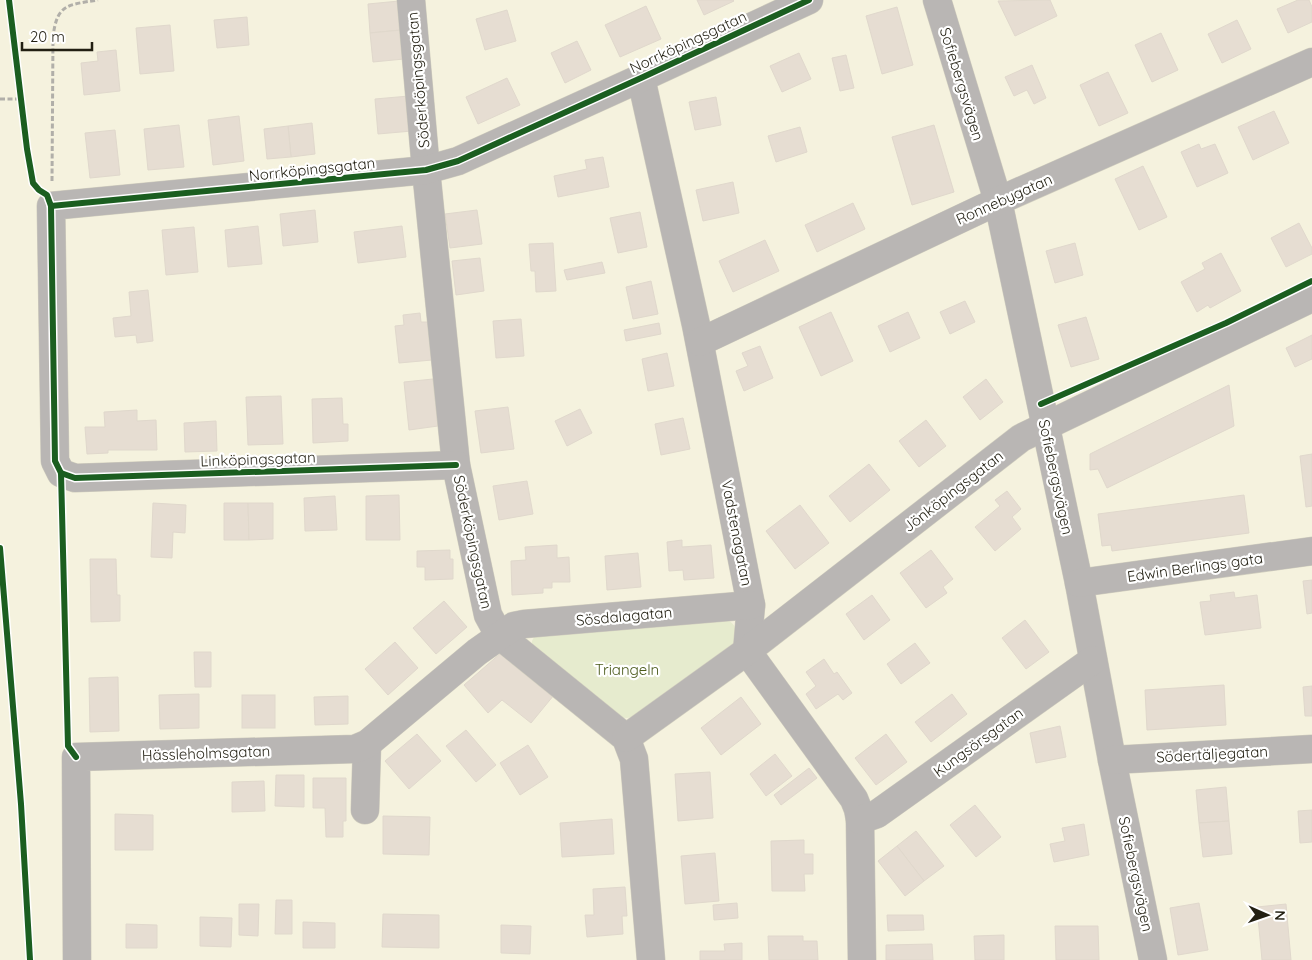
<svg xmlns="http://www.w3.org/2000/svg" width="1312" height="960" viewBox="0 0 1312 960" font-family="Quicksand,sans-serif">
<style>
.green{fill:#e6ebce}
.building{fill:#e6ddd2;stroke:#e0d8cc}
.lines{fill:none;stroke-linecap:round;stroke-linejoin:round}
.minor-casing{stroke:#d2cfbf;stroke-width:29}
.path{stroke:#b1afa9;stroke-width:3;stroke-dasharray:5 2.5;stroke-linecap:butt}
.minor{stroke:#b9b6b4;stroke-width:28}
.cycleway-casing{stroke:#fff;stroke-width:9}
.cycleway{stroke:#1b5e20;stroke-width:6}
.labels{text-anchor:middle;dominant-baseline:central;stroke-width:4.5;stroke-linejoin:round;paint-order:stroke}
.street-label{font-size:15px;fill:#221f12;stroke:#fff}
.park-label{font-size:15px;fill:#4b5a1b;stroke:#fff}
</style>
<rect width="100%" height="100%" fill="#f5f2de"/>
<path class="green" d="M726,619C737,625 737,631 739,642L639,716L627,718L616,717L532,649V641L535,635Z"/>
<g class="building">
<path d="M697,0H733L734,1L704,15Z"/>
<path d="M1050,0L1057,16L1015,36L998,1Z"/>
<path d="M1298,0H1309L1312,7V22L1288,33L1277,9Z"/>
<path d="M399,1L401,30L370,33L368,4Z"/>
<path d="M646,6L661,39L620,57L605,25Z"/>
<path d="M897,7L913,65L882,74L866,16Z"/>
<path d="M507,10L516,41L485,50L476,19Z"/>
<path d="M247,17L249,45L217,48L214,20Z"/>
<path d="M1237,20L1251,49L1222,63L1208,34Z"/>
<path d="M170,25L174,71L140,74L136,28Z"/>
<path d="M401,30L404,59L373,62L370,33Z"/>
<path d="M1161,33L1178,70L1152,82L1135,45Z"/>
<path d="M577,41L591,70L565,83L551,53Z"/>
<path d="M116,50L120,91L84,95L81,63L98,61L97,52Z"/>
<path d="M799,53L811,79L782,92L770,66Z"/>
<path d="M846,55L854,88L840,91L832,58Z"/>
<path d="M1032,65L1046,98L1034,104L1027,90L1014,96L1005,77Z"/>
<path d="M1108,72L1128,113L1099,126L1080,85Z"/>
<path d="M507,78L520,105L478,124L466,97Z"/>
<path d="M409,96L412,131L378,134L375,99Z"/>
<path d="M716,97L721,125L695,130L689,102Z"/>
<path d="M1274,111L1289,143L1253,160L1238,127Z"/>
<path d="M239,116L244,161L213,165L208,120Z"/>
<path d="M312,123L315,154L291,157L288,126Z"/>
<path d="M179,125L184,167L148,170L144,129Z"/>
<path d="M934,125L954,192L912,205L892,137Z"/>
<path d="M288,126L291,157L267,159L264,129Z"/>
<path d="M800,127L807,152L776,162L768,136Z"/>
<path d="M115,130L120,175L90,178L85,133Z"/>
<path d="M1199,144L1201,149L1215,144L1228,173L1197,187L1181,152Z"/>
<path d="M603,157L609,187L558,197L554,176L587,169L585,160Z"/>
<path d="M1143,166L1167,217L1139,230L1115,179Z"/>
<path d="M733,182L739,213L703,221L696,190Z"/>
<path d="M853,203L865,229L817,252L805,225Z"/>
<path d="M315,210L318,242L283,246L280,214Z"/>
<path d="M477,210L482,244L450,248L445,214Z"/>
<path d="M640,212L647,247L618,253L610,218Z"/>
<path d="M1299,223L1312,248V254L1286,267L1271,238Z"/>
<path d="M258,226L262,264L228,267L225,230Z"/>
<path d="M402,226L406,257L358,263L354,232Z"/>
<path d="M194,227L198,272L166,275L162,230Z"/>
<path d="M765,240L779,271L733,292L719,261Z"/>
<path d="M553,243L556,291L536,292L535,271H531L529,244Z"/>
<path d="M1075,243L1083,275L1055,283L1046,251Z"/>
<path d="M1221,253L1241,291L1210,308L1208,305L1197,312L1181,282L1205,269L1202,263Z"/>
<path d="M480,258L484,291L456,295L452,261Z"/>
<path d="M602,262L605,273L567,280L564,270Z"/>
<path d="M651,281L658,314L633,319L626,287Z"/>
<path d="M148,290L153,341L137,343L136,335L115,337L113,318L131,316L129,292Z"/>
<path d="M965,301L975,322L950,334L940,312Z"/>
<path d="M831,312L853,361L821,376L799,327Z"/>
<path d="M908,312L920,338L890,352L878,326Z"/>
<path d="M420,313L421,322H428L432,360L399,363L395,326L404,325L403,315Z"/>
<path d="M1086,317L1099,359L1071,367L1058,325Z"/>
<path d="M521,319L524,356L496,358L493,321Z"/>
<path d="M659,323L661,334L626,341L624,330Z"/>
<path d="M1312,335V359L1295,367L1286,348Z"/>
<path d="M760,346L773,378L744,391L736,371L748,366L742,353Z"/>
<path d="M667,353L674,386L648,391L642,359Z"/>
<path d="M433,379L438,426L409,430L404,382Z"/>
<path d="M986,379L1003,402L980,420L963,397Z"/>
<path d="M1229,385L1234,426L1107,488L1098,469L1090,470V454Z"/>
<path d="M281,396L283,444L248,445L246,397Z"/>
<path d="M342,398L343,424H348V441L313,443L312,399Z"/>
<path d="M508,407L514,449L481,453L475,411Z"/>
<path d="M580,409L592,433L567,446L555,421Z"/>
<path d="M137,410V421L156,420L157,450H108V453L87,454L85,427H105L104,412Z"/>
<path d="M683,418L690,449L661,455L655,424Z"/>
<path d="M926,420L946,446L919,467L899,441Z"/>
<path d="M216,421L217,451L185,452L184,423Z"/>
<path d="M1312,454V506L1306,507L1300,456Z"/>
<path d="M869,464L890,490L850,522L829,496Z"/>
<path d="M527,481L533,514L499,520L493,486Z"/>
<path d="M1007,491L1021,509L1012,517L1021,529L995,551L975,527L1000,506L995,500Z"/>
<path d="M399,495L400,540H366V496Z"/>
<path d="M1244,495L1249,533L1112,551L1111,545L1102,546L1098,514Z"/>
<path d="M335,496L337,530L305,531L304,498Z"/>
<path d="M153,503L186,505L185,533L173,532L172,558L151,557Z"/>
<path d="M224,503H248L249,540H224Z"/>
<path d="M248,503H273V539L249,540Z"/>
<path d="M800,505L829,543L795,569L766,531Z"/>
<path d="M682,540V547L711,545L714,578L684,580L683,570L669,571L667,542Z"/>
<path d="M557,545V558L569,557L570,582H552V588H543V593L512,595L511,561L526,560L525,547Z"/>
<path d="M450,550V559H453V579L425,580V567H417V551Z"/>
<path d="M931,550L953,579L943,587L947,593L926,608L900,573Z"/>
<path d="M638,553L641,587L607,590L605,556Z"/>
<path d="M90,559H116L117,595H120V621L91,622Z"/>
<path d="M1312,580V613L1307,614L1303,581Z"/>
<path d="M1234,592L1235,598L1257,595L1261,628L1205,635L1200,602L1211,601L1210,595Z"/>
<path d="M872,595L890,620L864,640L846,614Z"/>
<path d="M444,601L467,627L436,654L413,628Z"/>
<path d="M1025,620L1049,652L1026,669L1002,638Z"/>
<path d="M395,642L418,668L388,695L365,669Z"/>
<path d="M915,643L930,663L901,684L887,664Z"/>
<path d="M194,652H211V687H195Z"/>
<path d="M502,652L554,695L531,723L502,700L488,713L464,685Z"/>
<path d="M824,659L834,674L837,672L852,693L843,700L838,694L816,709L806,694L816,686L806,672Z"/>
<path d="M118,677L119,731L90,732L89,678Z"/>
<path d="M1224,685L1226,725L1147,730L1145,690Z"/>
<path d="M1312,686V716H1305L1303,687Z"/>
<path d="M199,694V728L160,729L159,695Z"/>
<path d="M952,694L967,714L931,742L915,722Z"/>
<rect x="242" y="695" width="33" height="33"/>
<path d="M348,696V724L315,725L314,697Z"/>
<path d="M741,697L761,724L721,755L701,728Z"/>
<path d="M1060,726L1066,757L1036,763L1030,733Z"/>
<path d="M466,730L496,765L476,782L446,746Z"/>
<path d="M417,734L441,761L409,789L385,761Z"/>
<path d="M886,734L907,762L876,785L855,758Z"/>
<path d="M528,745L548,777L520,795L500,763Z"/>
<path d="M775,754L792,776L766,796L750,774Z"/>
<path d="M809,768L817,778L781,805L774,795Z"/>
<path d="M710,772L713,818L678,821L675,774Z"/>
<path d="M276,775H304V807L275,806Z"/>
<path d="M313,778H346V821H343V837H326L325,808H313Z"/>
<path d="M264,781L265,811L232,812V782Z"/>
<path d="M1226,787L1229,821L1199,823L1196,790Z"/>
<path d="M975,805L1001,837L976,857L950,825Z"/>
<path d="M1312,810V842L1300,843L1298,811Z"/>
<path d="M115,814L153,815V850H115Z"/>
<path d="M383,816L430,817L429,855L383,854Z"/>
<path d="M612,819L614,854L562,857L560,823Z"/>
<path d="M1229,821L1232,854L1203,857L1199,823Z"/>
<path d="M1084,824L1089,855L1054,862L1050,844L1065,841L1062,828Z"/>
<path d="M916,831L944,866L924,881L897,846Z"/>
<path d="M804,840V854H813V874H804L805,891H772L771,841Z"/>
<path d="M897,846L924,881L905,896L878,861Z"/>
<path d="M715,853L719,901L685,904L681,856Z"/>
<path d="M625,887L627,916H622L623,934L587,937L585,915H594L593,889Z"/>
<path d="M276,900H292V934H275Z"/>
<path d="M737,903L738,918L714,920L713,905Z"/>
<path d="M1199,903L1208,950L1178,955L1170,908Z"/>
<path d="M239,904H259L258,936L239,935Z"/>
<path d="M1286,904L1291,960H1262L1257,907Z"/>
<path d="M383,914L439,915V948L382,947Z"/>
<path d="M887,915H923L924,930L888,931Z"/>
<path d="M200,917L232,918L231,947L200,946Z"/>
<path d="M303,922L335,923V948H303Z"/>
<path d="M126,924L157,925V948H126Z"/>
<path d="M501,925L531,926L530,954L501,953Z"/>
<path d="M1055,926H1098L1099,960H1056Z"/>
<path d="M1004,935V960H975L974,936Z"/>
<path d="M768,936H803V941H817L818,960H769Z"/>
<path d="M742,943V960H700V951H725L724,944Z"/>
<path d="M932,944L933,960H886V945Z"/>
</g>
<g class="lines">
<defs>
<g id="minor">
<path d="M411,0L426,170L456,465L488,615L499,635L626,738L634,759L651,960"/>
<path d="M937,0L998,201L1079,583L1112,760L1153,960"/>
<path d="M641,78L696,325L751,605L747,651L854,799L858,809L860,820L862,960"/>
<path d="M700,342L998,201L1312,62"/>
<path d="M456,465L75,478L61,473L55,461L51,206L426,170L458,161L641,78L809,0"/>
<path d="M1079,583L1312,551"/>
<path d="M626,738L747,651L1021,438L1312,298"/>
<path d="M1112,760L1312,749"/>
<path d="M365,810L367,744"/>
<path d="M860,820L877,814L1093,660"/>
<path d="M77,960L76,757L355,749L367,744L477,652L514,626L524,624L751,605"/>
</g>
</defs>
<use href="#minor" class="minor-casing"/>
<g class="path">
<path d="M0,99H22"/>
<path d="M52,181L53,37C57,4 67,5 98,0"/>
</g>
<use href="#minor" class="minor"/>
<defs>
<g id="cycleway">
<path d="M9,0L27,149L33,183L39,190L47,195L51,206"/>
<path d="M1041,404L1226,323L1312,281"/>
<path d="M61,473L75,478L456,465"/>
<path d="M0,548L21,804L30,960"/>
<path d="M76,757L68,746L61,473L55,461L51,206L426,170L458,161L641,78L809,0"/>
</g>
</defs>
<use href="#cycleway" class="cycleway-casing"/>
<use href="#cycleway" class="cycleway"/>
</g>
<g class="labels">
<g class="street-label">
<text transform="translate(688 42) rotate(-25)">Norrköpingsgatan</text>
<text transform="translate(418 80) rotate(-95)">Söderköpingsgatan</text>
<text transform="translate(962 84) rotate(73)">Sofiebergsvägen</text>
<text transform="translate(312 169) rotate(-6)">Norrköpingsgatan</text>
<text transform="translate(1004 199) rotate(-24)">Ronnebygatan</text>
<text transform="translate(258 459) rotate(-2)">Linköpingsgatan</text>
<text transform="translate(1056 477) rotate(78)">Sofiebergsvägen</text>
<text transform="translate(953 491) rotate(-38)">Jönköpingsgatan</text>
<text transform="translate(737 533) rotate(79)">Vadstenagatan</text>
<text transform="translate(473 542) rotate(78)">Söderköpingsgatan</text>
<text transform="translate(1195 567) rotate(-8)">Edwin Berlings gata</text>
<text transform="translate(624 616) rotate(-5)">Sösdalagatan</text>
<text transform="translate(978 742) rotate(-36)">Kungsörsgatan</text>
<text transform="translate(206 753) rotate(-2)">Hässleholmsgatan</text>
<text transform="translate(1212 754) rotate(-3)">Södertäljegatan</text>
<text transform="translate(1136 874) rotate(78)">Sofiebergsvägen</text>
</g>
<g class="park-label">
<text x="627" y="669">Triangeln</text>
</g>
</g>
<g transform="translate(1267 915) rotate(92)" stroke="#ffffff" stroke-width="4" paint-order="stroke">
<path d="M0-4L9 19L0 12L-9 19Z" fill="#221f12"/>
<text y="-8" font-size="14" font-weight="bold" text-anchor="middle" fill="#221f12">N</text>
</g>
<path d="M22 42v8h70v-8" fill="none" stroke="#221f12" stroke-width="2.5"/>
<text x="30" y="42" font-size="15" fill="#221f12" stroke="#ffffff" stroke-width="4" paint-order="stroke">20 m</text>
</svg>
